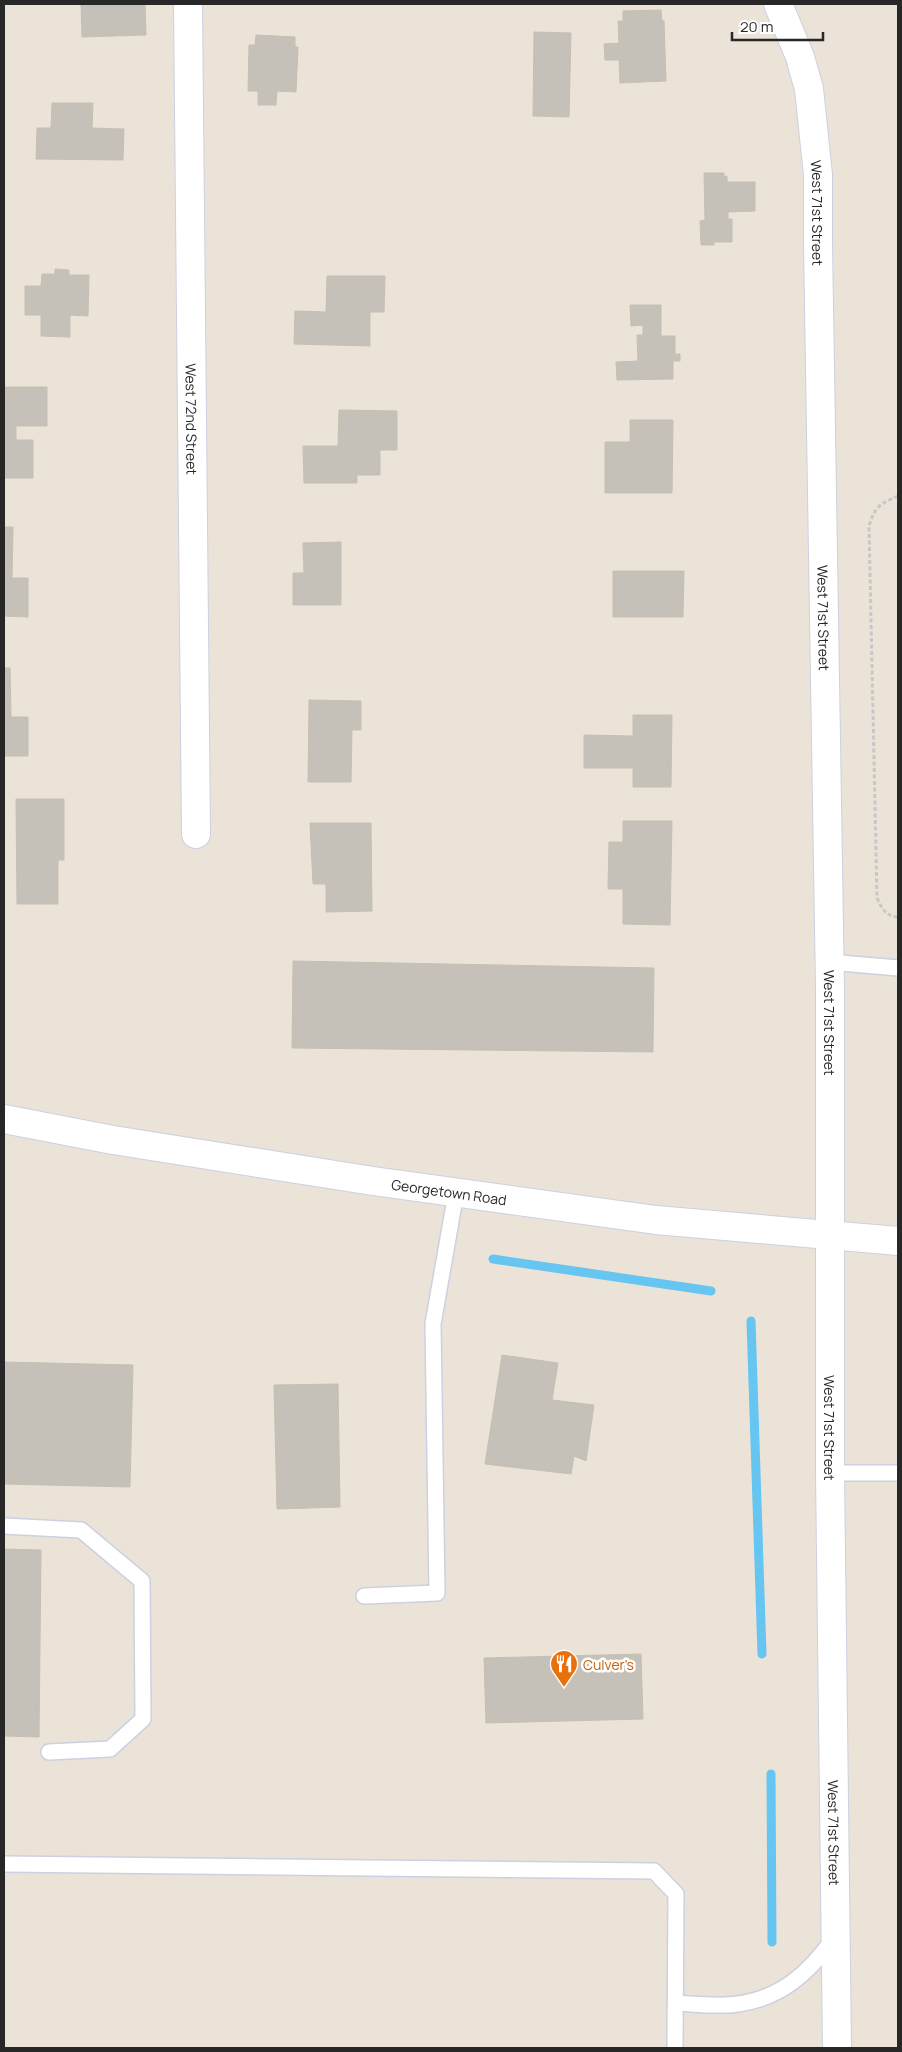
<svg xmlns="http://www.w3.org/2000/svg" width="902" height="2052" viewBox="0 0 902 2052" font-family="Manrope,sans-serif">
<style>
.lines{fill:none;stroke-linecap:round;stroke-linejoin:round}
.stream{stroke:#66c5f1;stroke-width:9}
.building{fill:#c5c0b8;stroke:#c5c0b2}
.service-casing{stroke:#cdd0e1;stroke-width:18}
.minor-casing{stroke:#cdd0e1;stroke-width:30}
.secondary-casing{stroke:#cdd0e1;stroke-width:30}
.path{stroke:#c7c7c7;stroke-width:3;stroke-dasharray:4 2.5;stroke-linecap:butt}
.service{stroke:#fff;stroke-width:15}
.minor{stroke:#fff;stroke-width:28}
.secondary{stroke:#fff;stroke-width:28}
.labels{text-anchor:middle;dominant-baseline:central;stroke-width:5;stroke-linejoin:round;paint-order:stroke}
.street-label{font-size:14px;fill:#272727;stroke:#fff}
.food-label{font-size:14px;fill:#c56008;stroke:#fff;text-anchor:start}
</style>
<rect width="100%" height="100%" fill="#ebe3d8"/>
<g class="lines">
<g class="stream">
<path d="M493,1259L711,1291"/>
<path d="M751,1321L762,1654"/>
<path d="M771,1774L772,1942"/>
</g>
</g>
<g class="building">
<path d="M81,4H145L146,35L82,37Z"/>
<path d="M661,10L662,21H664L666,81L620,83L619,60H605L604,44L619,43L618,21H623V11Z"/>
<path d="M534,32L571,33L569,117L533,116Z"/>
<path d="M256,35L295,37V47H298L296,92L277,91L276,105H258V91H248L249,45H255Z"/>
<path d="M52,103H93L92,128L124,129L123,160L36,159L37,128H51Z"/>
<path d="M704,173H724V177L727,176V182H755V211L728,212V219H732V242H714V245H701L700,221L705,220Z"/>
<path d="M55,269L69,270V275H89L88,316L70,315V337L41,336V315H25V286H41L42,274H55Z"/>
<path d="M327,276H385L384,312H370V346L294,344L295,311L326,312Z"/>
<path d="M630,305H661V336H675V354H680V361H673V379L617,380L616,362L638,361L637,335H643V325L631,326Z"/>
<path d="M4,387H47V426H16V440H33V478H4Z"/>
<path d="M339,410L397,411V450H380V475H357V483H304L303,446H338Z"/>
<path d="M630,420H673L672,493H605V442H630Z"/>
<path d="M4,527H13L12,578H28V617L4,616Z"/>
<path d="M341,542V605H293V573H304L303,543Z"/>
<path d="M613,571H684L683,617H613Z"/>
<path d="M4,668H10L11,717H28V756H4Z"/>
<path d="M309,700L361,701V730H352L351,782H308Z"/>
<path d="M633,715H672L671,787H633V768H584V735L633,736Z"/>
<path d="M16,799H64V860H58V904H17Z"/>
<path d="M623,821H672L670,925L623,924V889H608L609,842H623Z"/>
<path d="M310,823H371L372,911L326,912V884H313Z"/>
<path d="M293,961L654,968L653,1052L292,1048Z"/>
<path d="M502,1355L558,1363L552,1400L594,1405L586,1461L574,1456L571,1474L485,1464Z"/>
<path d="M4,1362L133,1365L130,1487L4,1484Z"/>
<path d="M338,1384L340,1507L277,1509L274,1385Z"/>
<path d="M4,1549L41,1550L39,1737L4,1736Z"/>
<path d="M641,1654L643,1719L486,1723L484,1658Z"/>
</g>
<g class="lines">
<defs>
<g id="service">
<path d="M829,962L898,968"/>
<path d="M830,1473H898"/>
<path d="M4,1526L81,1530L142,1581L143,1719L110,1749L49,1752"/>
<path d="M364,1596L437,1593L433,1324L456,1193"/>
<path d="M4,1864L654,1871L676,1894L675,2048"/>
<path d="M676,2003C696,2004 718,2007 738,2004C781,1998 809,1973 833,1939"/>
</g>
<g id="minor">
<path id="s1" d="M188,4L196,834"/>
</g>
<g id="secondary">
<path id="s2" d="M778,4L800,57L809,89L818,175V244L830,989V1473L837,2048"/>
<path id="s3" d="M4,1119L113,1140L373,1181L656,1220L898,1241"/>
</g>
</defs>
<use href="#service" class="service-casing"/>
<use href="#minor" class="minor-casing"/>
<use href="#secondary" class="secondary-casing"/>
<path class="path" d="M898,496C880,504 875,506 869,526L877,898C882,909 886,916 898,917"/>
<use href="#service" class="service"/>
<use href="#minor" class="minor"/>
<use href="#secondary" class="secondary"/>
</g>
<defs>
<symbol id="restaurant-pin" viewBox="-11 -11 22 30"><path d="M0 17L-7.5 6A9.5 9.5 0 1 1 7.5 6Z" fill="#e8710a" stroke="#fff"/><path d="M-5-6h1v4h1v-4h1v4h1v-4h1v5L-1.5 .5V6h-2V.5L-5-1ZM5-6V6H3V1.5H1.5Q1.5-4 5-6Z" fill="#fff"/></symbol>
</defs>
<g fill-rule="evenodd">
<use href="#restaurant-pin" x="548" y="1648" width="32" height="43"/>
</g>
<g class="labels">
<g class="street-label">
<text stroke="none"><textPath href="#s2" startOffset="215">West 71st Street</textPath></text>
<text stroke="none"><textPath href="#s1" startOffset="415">West 72nd Street</textPath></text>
<text stroke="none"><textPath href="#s2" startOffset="620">West 71st Street</textPath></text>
<text stroke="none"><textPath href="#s2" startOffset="1025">West 71st Street</textPath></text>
<text stroke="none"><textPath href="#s3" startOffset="451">Georgetown Road</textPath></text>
<text stroke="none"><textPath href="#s2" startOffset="1430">West 71st Street</textPath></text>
<text stroke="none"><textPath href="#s2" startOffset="1835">West 71st Street</textPath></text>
</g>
<g class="food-label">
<text x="583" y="1664">Culver's</text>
</g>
</g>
<rect width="902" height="2052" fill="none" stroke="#272727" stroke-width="10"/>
<path d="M732 32v8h91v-8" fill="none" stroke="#272727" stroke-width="2.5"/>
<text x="740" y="32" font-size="15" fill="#272727" stroke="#ffffff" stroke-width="4" paint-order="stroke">20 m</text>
</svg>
